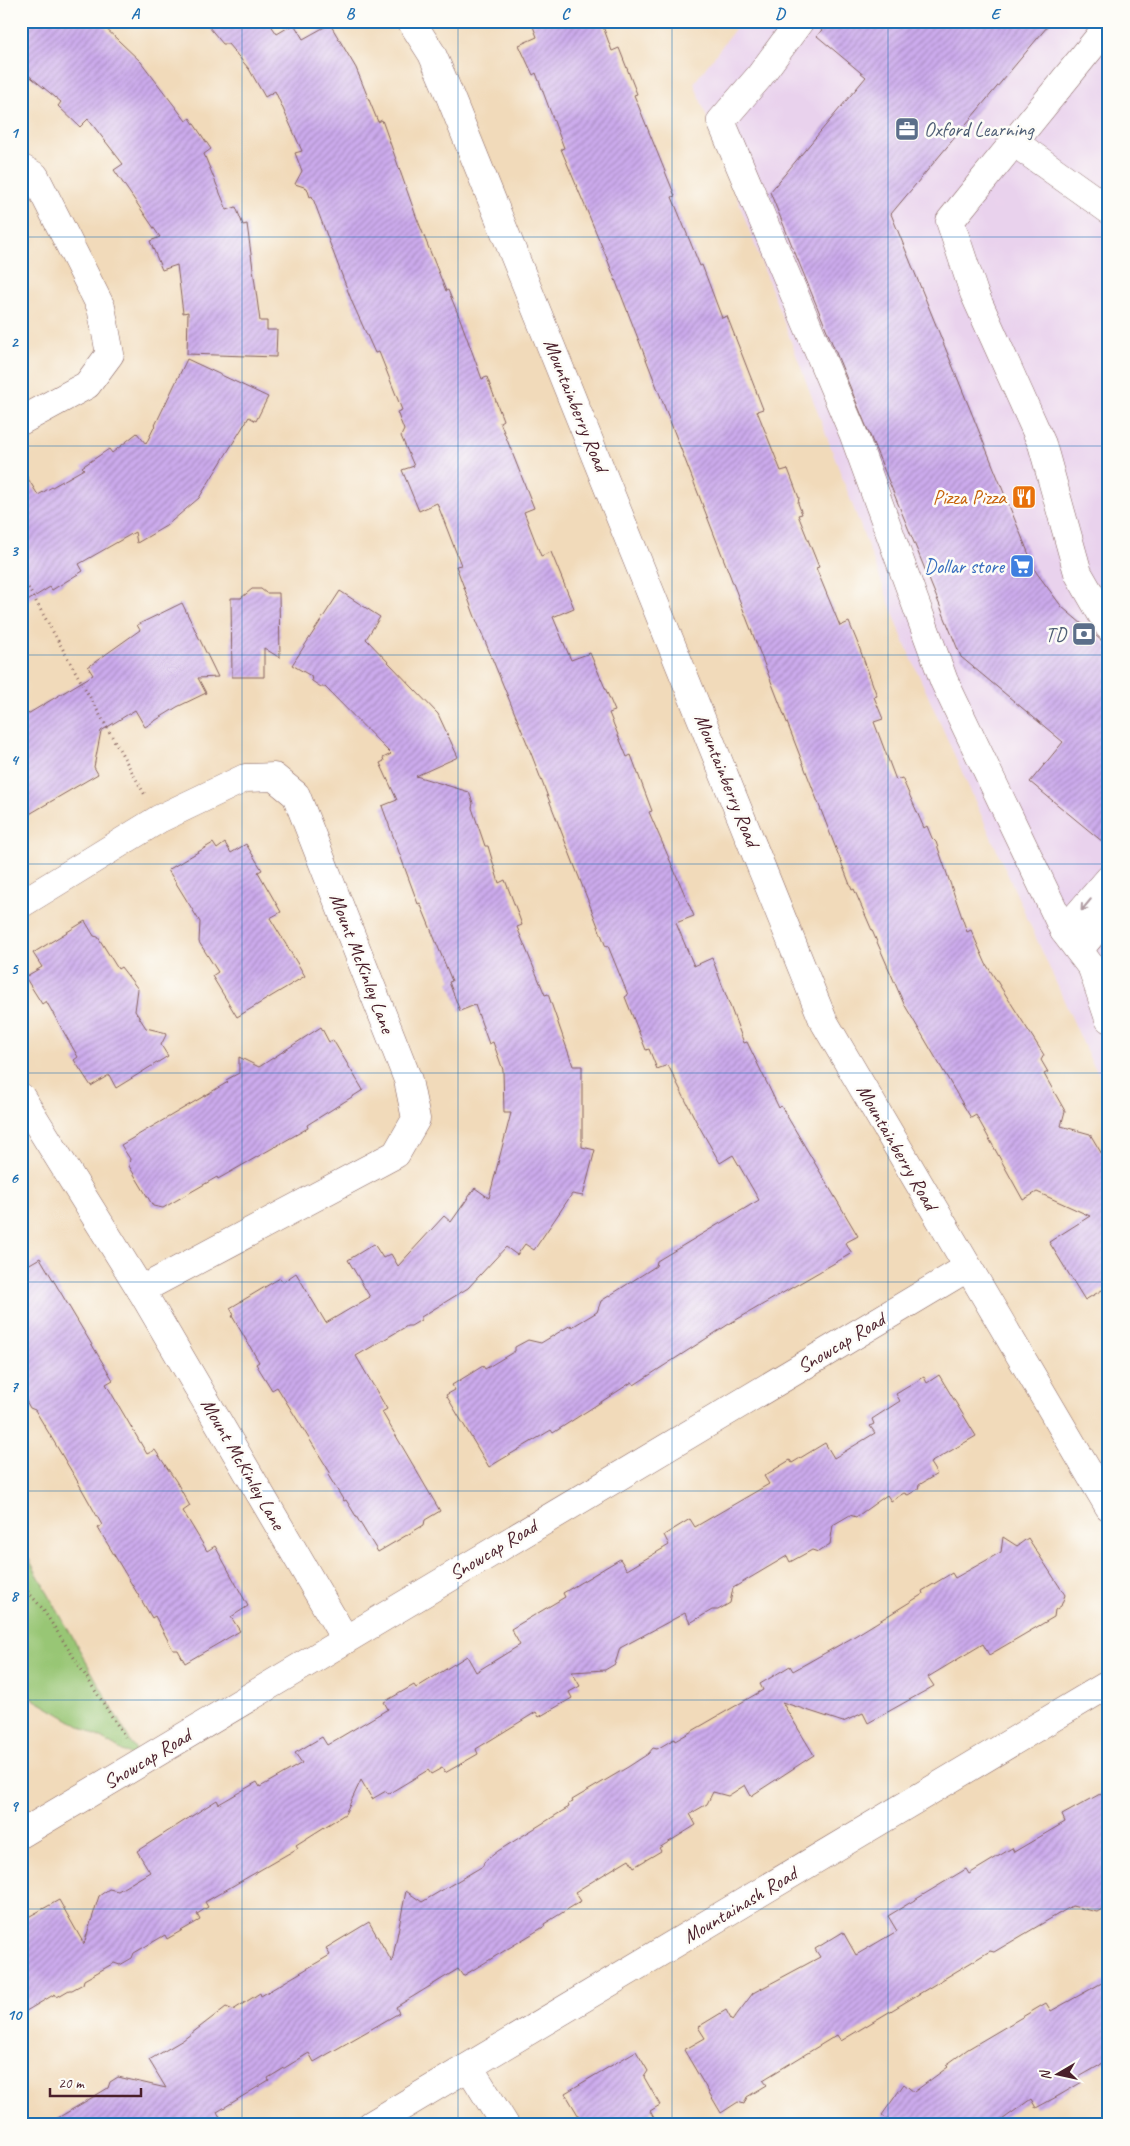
<svg xmlns="http://www.w3.org/2000/svg" width="1130" height="2146" viewBox="0 0 1130 2146" font-family="Caveat,sans-serif">
<style>
.built{fill:#e9d2ed}
.green{fill:#98c674;stroke:#717250}
.building{fill:url(#building-hatch)}
.lines{fill:none;stroke-linecap:round;stroke-linejoin:round}
.minor-casing{stroke:#84605d;stroke-width:29}
.path{stroke:#84605d;stroke-width:3;stroke-dasharray:1 4;stroke-linecap:butt}
.minor{stroke:#fff;stroke-width:28}
.oneway{stroke:#ae9aa0}
.grid{fill:none;stroke:#1f6fb2;stroke-width:1;stroke-opacity:0.55}
.labels{text-anchor:middle;dominant-baseline:central;stroke-width:5;stroke-linejoin:round;paint-order:stroke}
.service-label{font-size:20px;fill:#4e5e75;stroke:#fdfcf7;text-anchor:start}
.street-label{font-size:20px;fill:#4a1f2b;stroke:#fdfcf7}
.food-label{font-size:20px;fill:#c56008;stroke:#fdfcf7;text-anchor:end}
.shop-label{font-size:20px;fill:#366cbe;stroke:#fdfcf7;text-anchor:end}
.neatline{fill:none;stroke:#1f6fb2;stroke-width:2}
.grid-label{font-size:16px;text-anchor:middle;font-weight:bold;fill:#1f6fb2}
</style>
<defs>
<pattern id="building-hatch" width="6" height="6" patternUnits="userSpaceOnUse" patternTransform="scale(1.25)"><rect width="6" height="6" fill="#ccabed"/><path d="M-1 1l2-2M0 6l6-6M5 7l2-2" fill="none" stroke="#a88bc0"/></pattern>
</defs>
<rect width="100%" height="100%" fill="#fdfcf7"/>
<filter id="ink" filterUnits="userSpaceOnUse"><feTurbulence type="fractalNoise" baseFrequency=".02" numOctaves="2"/><feDisplacementMap in="SourceGraphic" scale="10" xChannelSelector="R" yChannelSelector="G"/><feConvolveMatrix kernelMatrix="1 2 1 2 8 2 1 2 1" color-interpolation-filters="sRGB"/></filter>
<filter id="wash" filterUnits="userSpaceOnUse"><feTurbulence type="fractalNoise" baseFrequency=".0096" numOctaves="4" result="noise"/><feDisplacementMap in="SourceGraphic" scale="20" xChannelSelector="R" yChannelSelector="G"/><feGaussianBlur stdDeviation="1.12" result="paint"/><feColorMatrix in="noise" values="0 0 0 0 0 0 0 0 0 0 0 0 0 0 0 0 0 1.4 0 .05"/><feComposite in="paint" operator="in"/></filter>
<g filter="url(#wash)">
<rect width="100%" height="100%" fill="#f1daba"/>
<path class="built" d="M741,21H1109V1090L1091,1061L904,642L694,83Z"/>
<path class="green" d="M21,1545L142,1762L21,1692Z"/>
<g id="blocks">
<g class="building">
<path d="M21,21H98L141,62L186,121L190,118L211,149L204,154L227,210L236,207L243,225L247,224L260,321H267V330H277L276,357L187,354L188,312L183,313L177,265L162,270L150,241L160,237L114,170L123,164L88,119L80,127L58,106L61,102L21,69Z"/>
<path d="M204,21H268L277,34L294,24L303,39L330,24L356,68L378,122L382,120L416,216L446,291L448,290L460,319L482,379L487,377L503,420L500,422L534,508L524,512L541,556L551,552L574,608L553,617L571,660L590,653L615,711L609,713L627,757L631,755L652,811L649,812L694,916L676,923L694,966L712,958L744,1043L747,1042L779,1108L781,1106L858,1236L845,1243L852,1253L729,1324L634,1385L632,1382L553,1433L551,1430L489,1467L446,1395L455,1390L452,1385L483,1366L485,1369L515,1351V1347L528,1340L541,1343L571,1325L572,1327L597,1312L601,1301L656,1266L657,1261L759,1200L733,1155L720,1163L696,1121L668,1065L657,1069L649,1049L646,1050L625,997L628,995L608,946L606,947L527,743L475,617L456,566L461,565L437,503L419,511L402,470L414,466L401,436L404,430L397,412L402,410L379,352L375,353L352,302L312,196L310,197L307,188L295,184L302,171L295,153L302,151L275,91L265,97L249,69L228,44H223Z"/>
<path d="M531,21H601L612,51L619,48L637,94L634,95L675,196L672,197L700,266L702,265L722,318L727,316L763,409L757,411L781,471L788,469L799,498L798,503L802,514L798,515L819,567L816,568L840,626L849,622L858,644L877,696L874,697L883,719L874,722L896,780L902,778L924,828L927,826L932,838L936,842L967,932L971,930L986,964L1044,1055L1041,1060L1048,1072L1044,1074L1065,1111L1061,1126L1090,1134L1109,1166V1286L1085,1300L1049,1242L1090,1216L1037,1192L1023,1200L976,1115L971,1118L904,1004L854,889L852,890L606,256L561,149L564,148L536,73L533,75L519,45L537,37Z"/>
<path d="M829,21H1052L891,214L1036,572L1062,607L1109,647V847L1030,782L1063,742L961,657L770,192L866,77L817,36Z"/>
<path d="M187,359L268,397L256,421L249,417L199,498L166,526L137,543L135,532L79,564L83,571L52,590L50,587L21,605V467L38,495L84,469L82,467L109,449L112,453L137,433L146,444Z"/>
<path d="M252,589H261L266,593H279L280,658L264,648V677H232L231,598H241Z"/>
<path d="M340,591L380,617L366,639L438,714L458,757L416,776L469,792L473,803L472,808L485,846H488L499,883L505,880L517,911L522,925L517,927L545,995L548,994L573,1066H582V1147L595,1150L583,1196L572,1194L534,1250L525,1244L517,1255L506,1247L468,1288L421,1317V1320L411,1326H407L356,1356L387,1409L382,1412L440,1511L425,1520L424,1525L378,1552L346,1500L344,1501L328,1475L331,1474L277,1387L272,1390L256,1364L259,1362L232,1316L234,1315L230,1308L280,1278L283,1282L296,1273L326,1323L370,1297L348,1260L374,1244L383,1258L391,1254L398,1266L444,1216L451,1222L475,1188L489,1198L511,1113H504L503,1070L493,1042L489,1044L475,1005L460,1011L449,982L452,981L420,903L418,904L382,806L397,800L380,763L384,761L383,758L391,754L325,687H321L312,681L311,676L292,665Z"/>
<path d="M182,603L218,677L198,678L206,693L177,707L145,727L135,710L101,731L94,767L98,774L21,819V718L93,675L88,667L140,630L137,625Z"/>
<path d="M213,843L217,849L225,843L231,853L246,844L262,870L258,872L281,912L270,918L305,976L237,1017L212,976L218,972L199,942L200,922L168,870Z"/>
<path d="M85,921L94,936L98,937L118,969L121,967L138,989L135,1011L146,1028L167,1033L161,1045L168,1056L116,1088L109,1075L91,1086L74,1060L78,1057L46,1001L42,1004L25,977L42,967L33,953Z"/>
<path d="M321,1027L329,1042L333,1040L363,1090L307,1125L308,1128L218,1179L217,1177L163,1208L153,1206L129,1166L130,1159L121,1145L228,1082L226,1080L239,1073V1057L259,1067Z"/>
<path d="M40,1258L113,1380L106,1384L147,1454L155,1450L176,1481L190,1506L183,1511L207,1551L215,1546L248,1606L231,1617L240,1631L185,1663L178,1650H173L155,1616L152,1618L98,1528L102,1525L75,1477L35,1410L30,1408L21,1392V1269Z"/>
<path d="M939,1375L976,1436L930,1463L937,1474L919,1485L918,1489L908,1495L904,1493L891,1501L887,1495L856,1517L850,1515L833,1525L830,1544L818,1552L812,1550L790,1562L787,1556L733,1588L730,1603L718,1610H712L690,1623L685,1613L620,1648L615,1664L605,1670L572,1672L580,1686L569,1692L572,1698L539,1717L536,1712L476,1749L478,1754L445,1773L442,1768L431,1774L428,1770L388,1794L386,1791L372,1799L361,1780L345,1814L296,1845L298,1848L205,1902L208,1907L197,1914L200,1920L167,1939L165,1935L134,1953L132,1958L120,1965L114,1963L84,1980L83,1984L72,1990H69L57,1997L55,1994L21,2014V1921L59,1900L84,1944L99,1896L109,1889L118,1891L150,1872L137,1851L217,1800L219,1804L257,1782L260,1787L302,1763L295,1753L322,1737L327,1745L388,1709L384,1702L414,1685L416,1688L467,1656L476,1672L520,1645L511,1629L565,1597L563,1593L620,1559L627,1570L669,1545L664,1535L690,1519L695,1527L769,1484L764,1476L790,1460L792,1463L825,1443L834,1458L875,1433L870,1426L874,1424L872,1419L900,1401L896,1394L924,1377L927,1383Z"/>
<path d="M1003,1537L1017,1546L1028,1538L1065,1595L1061,1606L1055,1610L1054,1617L989,1655L983,1644L928,1677L934,1686L868,1723L863,1713L843,1722L782,1702L814,1755L751,1796L745,1785L728,1796L713,1792L707,1804L690,1814L696,1825L659,1848L661,1851L634,1867L629,1859L575,1892L581,1901L544,1924L545,1926L463,1976L458,1969L396,2007L399,2013L373,2028L314,2062L309,2053L268,2078L269,2080L217,2112L225,2125H46L108,2088L110,2082L118,2077L166,2088L149,2060L183,2040L226,2007L233,2010L260,1993L261,1996L330,1955L326,1948L369,1922L392,1962L406,1891L422,1902L483,1866L484,1862L498,1851L569,1807L568,1804L573,1802L572,1800L628,1767L648,1754L653,1748L657,1749L674,1739L675,1741L763,1690L760,1684L790,1666L793,1671L850,1639L923,1594L922,1591L952,1573L955,1578L1001,1552Z"/>
<path d="M1109,1789V1905L1097,1912L1072,1906L994,1952L990,1951L841,2041L837,2035L763,2080L767,2085L747,2097L744,2104L738,2102L721,2113L684,2050L705,2038L698,2027L726,2010L732,2021L753,1993L820,1957L815,1949L843,1932L856,1955L897,1931L888,1916L966,1869L969,1874L1012,1848L1014,1852L1065,1822L1062,1815Z"/>
<path d="M1109,1979V2060L1079,2077L1082,2082L1060,2095L1036,2108L1031,2099L995,2125H895L882,2115L904,2084L914,2092L948,2067L946,2065L968,2049L1046,2003L1051,2011Z"/>
<path d="M636,2051L648,2071L644,2077L660,2105L650,2111L658,2125H584L565,2093Z"/>
</g>
</g>
</g>
<g filter="url(#ink)">
<use href="#blocks" fill-opacity="0" stroke="#84605d" stroke-width="1"/>
<g class="lines">
<defs>
<g id="minor">
<path d="M411,21L432,54L445,84L823,1020L1109,1507"/>
<path d="M800,21L759,77L721,121L853,433L944,681L1064,931L1092,968L1109,1019"/>
<path d="M1109,25L950,221L974,293L1042,444L1078,573L1109,627"/>
<path d="M1015,143L1109,210"/>
<path d="M21,168L35,176L101,307L110,354L87,385L21,421"/>
<path d="M21,904L159,819L245,778L274,777L296,795L408,1080L416,1119L396,1154L141,1290"/>
<path d="M1064,931L1109,879"/>
<path d="M1079,950L1109,913"/>
<path d="M21,1097L141,1290L345,1639"/>
<path d="M21,1834L967,1268"/>
<path d="M469,2067L505,2125"/>
<path d="M371,2125L1109,1684"/>
</g>
</defs>
<use href="#minor" class="minor-casing"/>
<g class="path">
<path d="M21,575L145,795"/>
<path d="M21,1584L42,1608L125,1737"/>
</g>
<use href="#minor" class="minor"/>
</g>
<defs><path id="oneway-shaft" d="M-6 0H5M1.5-3L5.5 0L1.5 3" fill="none" stroke-width="1.6" stroke-linecap="round" stroke-linejoin="round" transform="scale(1.25)"/></defs>
<use class="oneway" href="#oneway-shaft" transform="translate(1086 905) rotate(130)"/>
</g>
<path class="grid" d="M242,21V2125M458,21V2125M672,21V2125M888,21V2125M21,237H1109M21,446H1109M21,655H1109M21,864H1109M21,1073H1109M21,1282H1109M21,1491H1109M21,1700H1109M21,1909H1109"/>
<defs>
<symbol id="office-square" viewBox="-11 -11 22 22"><rect x="-9" y="-9" width="18" height="18" rx="4" fill="#5c6f8a" stroke="#fdfcf7"/><path d="M-6-3h4V-5.5h4V-3h4V5H-6ZM-1-4.5V-3h2v-1.5ZM-6 0V1H6V0Z" fill="#fff"/></symbol>
<symbol id="restaurant-square" viewBox="-11 -11 22 22"><rect x="-9" y="-9" width="18" height="18" rx="4" fill="#e8710a" stroke="#fdfcf7"/><path d="M-5-6h1v4h1v-4h1v4h1v-4h1v5L-1.5 .5V6h-2V.5L-5-1ZM5-6V6H3V1.5H1.5Q1.5-4 5-6Z" fill="#fff"/></symbol>
<symbol id="supermarket-square" viewBox="-11 -11 22 22"><rect x="-9" y="-9" width="18" height="18" rx="4" fill="#3f7fe0" stroke="#fdfcf7"/><path d="M-6-5.5h2.5l.6 2H6L4.5 2H-2.5L-4.4-4H-6ZM-1.5 3.2a1.3 1.3 0 1 0 .1 0ZM3 3.2a1.3 1.3 0 1 0 .1 0Z" fill="#fff"/></symbol>
<symbol id="bank-square" viewBox="-11 -11 22 22"><rect x="-9" y="-9" width="18" height="18" rx="4" fill="#5c6f8a" stroke="#fdfcf7"/><path d="M-6-4H6V4H-6ZM0-2.3a2.3 2.3 0 1 0 0 4.6a2.3 2.3 0 1 0 0-4.6Z" fill="#fff"/></symbol>
</defs>
<g fill-rule="evenodd">
<use href="#office-square" x="893" y="115" width="28" height="28"/>
<use href="#restaurant-square" x="1010" y="483" width="28" height="28"/>
<use href="#supermarket-square" x="1008" y="552" width="28" height="28"/>
<use href="#bank-square" x="1070" y="620" width="28" height="28"/>
</g>
<g class="labels">
<g class="service-label">
<text x="924" y="129">Oxford Learning</text>
<text x="1066" y="634" text-anchor="end">TD</text>
</g>
<g class="street-label">
<text transform="translate(576 405) rotate(68)">Mountainberry Road</text>
<text transform="translate(727 780) rotate(68)">Mountainberry Road</text>
<text transform="translate(362 963) rotate(69)">Mount McKinley Lane</text>
<text transform="translate(897 1147) rotate(60)">Mountainberry Road</text>
<text transform="translate(841 1343) rotate(-31)">Snowcap Road</text>
<text transform="translate(243 1464) rotate(60)">Mount McKinley Lane</text>
<text transform="translate(493 1550) rotate(-31)">Snowcap Road</text>
<text transform="translate(147 1759) rotate(-31)">Snowcap Road</text>
<text transform="translate(740 1905) rotate(-31)">Mountainash Road</text>
</g>
<g class="food-label">
<text x="1006" y="497">Pizza Pizza</text>
</g>
<g class="shop-label">
<text x="1004" y="566">Dollar store</text>
</g>
</g>
<rect width="1130" height="2146" fill="none" stroke="#fdfcf7" stroke-width="55"/>
<g transform="translate(1058 2074) rotate(261)" stroke="#fdfcf7" stroke-width="4" paint-order="stroke">
<path d="M0-4L9 19L0 12L-9 19Z" fill="#4a1f2b"/>
<text y="-8" font-size="14" font-weight="bold" text-anchor="middle" fill="#4a1f2b">N</text>
</g>
<path d="M50 2088v8h91v-8" fill="none" stroke="#4a1f2b" stroke-width="2.5"/>
<text x="58" y="2088" font-size="15" fill="#4a1f2b" stroke="#fdfcf7" stroke-width="4" paint-order="stroke">20 m</text>
<rect x="28" y="28" width="1074" height="2090" class="neatline"/>
<g class="grid-label">
<text x="135" y="19">A</text>
<text x="350" y="19">B</text>
<text x="565" y="19">C</text>
<text x="780" y="19">D</text>
<text x="995" y="19">E</text>
<text x="14" y="138">1</text>
<text x="14" y="347">2</text>
<text x="14" y="556">3</text>
<text x="14" y="765">4</text>
<text x="14" y="974">5</text>
<text x="14" y="1183">6</text>
<text x="14" y="1392">7</text>
<text x="14" y="1601">8</text>
<text x="14" y="1811">9</text>
<text x="14" y="2020">10</text>
</g>
</svg>
